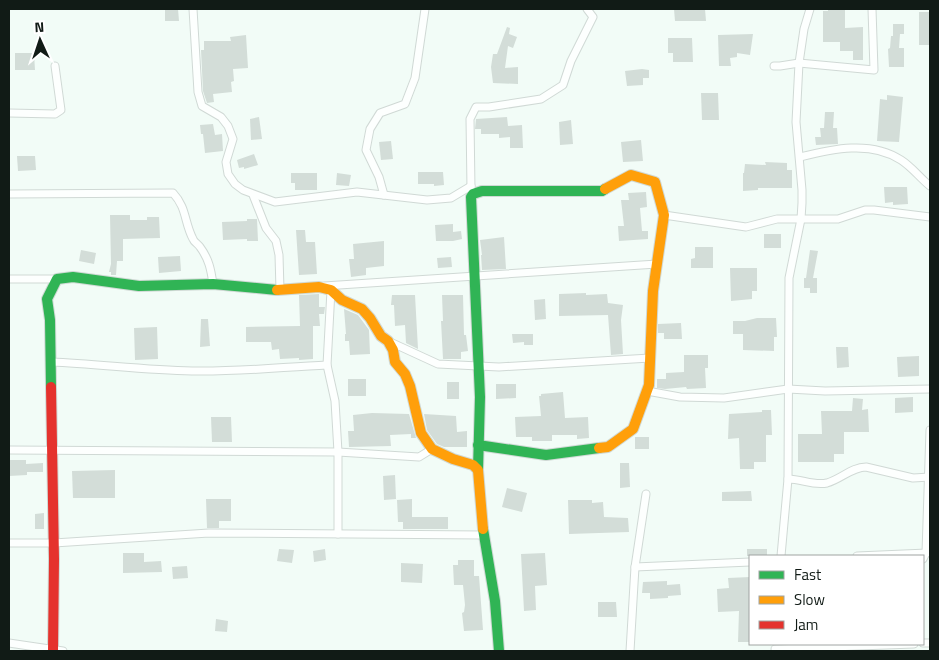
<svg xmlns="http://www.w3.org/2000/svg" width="939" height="660" viewBox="0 0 939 660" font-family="'Titillium Web',sans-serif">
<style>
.building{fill:#d3ddd8}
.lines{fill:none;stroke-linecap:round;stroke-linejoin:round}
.street-casing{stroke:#d0d9d5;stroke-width:9}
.fast-casing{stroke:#d0d9d5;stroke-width:12}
.slow-casing{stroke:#d0d9d5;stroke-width:12}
.jam-casing{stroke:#d0d9d5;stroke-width:12}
.street{stroke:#fdfffe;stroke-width:7}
.fast{stroke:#30b455;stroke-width:10}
.slow{stroke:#ff9f0a;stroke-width:10}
.jam{stroke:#e5322d;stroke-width:10}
</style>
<rect width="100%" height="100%" fill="#f2fcf7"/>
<g class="building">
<path d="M165,9H178L179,21H165Z"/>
<path d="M674,9H705L706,21H675Z"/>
<path d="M828,9H845V28L863,27V60H853V51H840V42H823V11H828Z"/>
<rect x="919" y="12" width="11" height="33"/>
<path d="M893,24H904V34H900L899,48H904V67H889L888,49L890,48L891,36H893Z"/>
<path d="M507,27L510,28L509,34L517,37L513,48L508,46L505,68L518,67V84L493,83L491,67L493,54H497Z"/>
<path d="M753,34L750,55L737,53V57L730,58L731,66H719L718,35Z"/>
<path d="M246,35L248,68L233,69L234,81L231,82L232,92L213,94L214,102L207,103L203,91L201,50H204V41H231L230,37Z"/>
<path d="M668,38H692L693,62H673V53H668Z"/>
<path d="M15,53H34L35,70H15Z"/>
<path d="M642,69L649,70V78H643V85L627,86L625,71Z"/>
<path d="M701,93H718L719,120H702Z"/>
<path d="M887,95L903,97L899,142L877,141L880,99L887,100Z"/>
<path d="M825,112H834L833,128H837L838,144L816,145L815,137H821L820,128H824Z"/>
<path d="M259,117L262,139L251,140L250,119Z"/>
<path d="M507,117L508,126L522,125L523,148H510V137L499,138V134H481V129H475L476,119Z"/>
<path d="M571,120L573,144L560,145L559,122Z"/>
<path d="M213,124L215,135L222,134L223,151L205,153L203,134H201L200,125Z"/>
<path d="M641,140L643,161L623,162L621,142Z"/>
<path d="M391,141L393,159L381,160L379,142Z"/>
<path d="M254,154L258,165L244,169V167L239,168L237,160Z"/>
<path d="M17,156H35L36,170L18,171Z"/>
<path d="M765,162L787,163V170H792V188H758V190L743,191V173H744L745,164L766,165Z"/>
<path d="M418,172H443L444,185L434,186V184H418Z"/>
<path d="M291,173H317V190H295V183H291Z"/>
<path d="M337,173L351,175L349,186L336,185Z"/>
<path d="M884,187H907L908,204L893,205V202L885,203Z"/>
<path d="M646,192L647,207L640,208L642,231H648V239L619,241L618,226H624L621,200H629L628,193Z"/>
<path d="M110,215H130V220H147V217H159L160,238L123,239V261H117L116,275H111V272H109L111,264Z"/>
<path d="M247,219H257L258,241H247V239L223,240L222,222L247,221Z"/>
<path d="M453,224V232L461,231L462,239L453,241H436L435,225Z"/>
<path d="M296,230H305L306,242H315L317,274L299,275Z"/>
<rect x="764" y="234" width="17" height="14"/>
<path d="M504,237L506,269L482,270L481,255H482L480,240Z"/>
<path d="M384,241V266L366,268V275L351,277L349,259H354L353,244Z"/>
<path d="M695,247H713V268H691V259L695,258Z"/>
<path d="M81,250L96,253L94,264L79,261Z"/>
<path d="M810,250L818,251L813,278H817V293H810V288H804V278H806Z"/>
<path d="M180,256L181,271L159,273L158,257Z"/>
<path d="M451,257L452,267L438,268L437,258Z"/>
<path d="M730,268H757V291H752V299L731,301Z"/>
<path d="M586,293V295L607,294L608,303L623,305L621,320L623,354L611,355L608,315L559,316V294Z"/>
<path d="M319,294V307H325L324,314H319L320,326H313V359L299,360V358L280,359L279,349L272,350L271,342H246V327L300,326L299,295Z"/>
<path d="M392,295H415L418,349L406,343L405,325L395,326L394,305H391Z"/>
<path d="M442,295H463L464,335H466L468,351L461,352V359H443L441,321H443Z"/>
<path d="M545,299L546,319L535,320L534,300Z"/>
<path d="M344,309L358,315L369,330L370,354L350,355L349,341H345V334H346Z"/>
<path d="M757,318H776L777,337H774V351L743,350V334H733V321H745Z"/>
<path d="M201,319H208L210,346L200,347Z"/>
<path d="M681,323L682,339H664V333H658V324Z"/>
<path d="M157,327L158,359L135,360L134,328Z"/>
<path d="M512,334H533V345H524V342L513,343Z"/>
<path d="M836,347H848L849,367L837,368Z"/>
<path d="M684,355H708V368H705L706,388L687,389L686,387L665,389L657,388V379H666V373L684,372Z"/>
<path d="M919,356V376L898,377L897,357Z"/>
<rect x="348" y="379" width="18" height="17"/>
<rect x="447" y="382" width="12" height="17"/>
<path d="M496,384H516V398L496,399Z"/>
<path d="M563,392L565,418L588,417L589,438L577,439V435H552V441H532V437H516L515,417L541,416L539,396H541V394Z"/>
<path d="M913,397V412L895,413V398Z"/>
<path d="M853,398L863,399L862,410L868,409L869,432H844V454H834V462H798V434H822L821,411H852Z"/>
<path d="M762,410H771L772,435H766V462H754V469H740L739,438L728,439L729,414L762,412Z"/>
<path d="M372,413L409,414L416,438H411V434L390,435L391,446L349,447L348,431H354L353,415Z"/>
<path d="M424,414L456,416L457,432L467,431V447H444L437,444L427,430Z"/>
<path d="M211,417H231L232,442H212Z"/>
<rect x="635" y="437" width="14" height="12"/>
<path d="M9,460H26V464L43,463V472H27V475L9,476Z"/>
<path d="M620,463H629L630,487L620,488Z"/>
<path d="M115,470V498H73L72,471Z"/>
<path d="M395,475L396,499L384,500L383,476Z"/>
<path d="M507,488L527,493L522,512L502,507Z"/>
<path d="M751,491L752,501H722V492Z"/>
<path d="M206,499H231V521H219V528H207Z"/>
<path d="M412,499V517H448V529H403V522H398L397,500Z"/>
<path d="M568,500H592V503L603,502L604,517L628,518L629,532L569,534Z"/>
<path d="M44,513V529H35V514Z"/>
<path d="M279,549L294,550L292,563L277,561Z"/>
<path d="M325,549L326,560L314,562L313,551Z"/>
<rect x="747" y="549" width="20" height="7"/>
<path d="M123,553H144V562L161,561L162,572L123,573Z"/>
<path d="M545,553L547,585L535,586L536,610L524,611L521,554Z"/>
<path d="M458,560H474V576H479L483,630L464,631L462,613L464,612L465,605L463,585H454L453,565H458Z"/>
<path d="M401,563L423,564L422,583L401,582Z"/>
<path d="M187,566L188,578L173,579L172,567Z"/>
<path d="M750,577V642H738L739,611L718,612L717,589L729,588L728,578Z"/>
<path d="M667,581V585L680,584L681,595L668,596V598L650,599V593H642L643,582Z"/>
<path d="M598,602H616L617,617H598Z"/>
<path d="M216,619L228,621L227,632L215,631Z"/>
</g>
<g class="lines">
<defs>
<g id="street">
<path d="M193,9L198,92L202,106L221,117L228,126L233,139L226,162L228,174L235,184L243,190L275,202L357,192L427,200L451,198L471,186"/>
<path d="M774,66H780L799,63L874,70L872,9"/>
<path d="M9,113L55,114L61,110L55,66"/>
<path d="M800,157C832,149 871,140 901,160C912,167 920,178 930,186"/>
<path d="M471,189L470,119L476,107H489L541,99L563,85L571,61L593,17L587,9"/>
<path d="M9,194L173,193C187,208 184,222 193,239C194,242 198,244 200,247C209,259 211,270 213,284"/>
<path d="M253,195L266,228L276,241L279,255L280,290"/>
<path d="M384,195L379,177L366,150L370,129L380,113L405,104L415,78L425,9"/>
<path d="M664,215L746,227L777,219H838L865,210H874L930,217"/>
<path d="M9,279H57"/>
<path d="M324,286L657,264"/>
<path d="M331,290L327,365L335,401L338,452V534"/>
<path d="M388,341L438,364L499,367L650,358"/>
<path d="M51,362C98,364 145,370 192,371C237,372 283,367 327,365"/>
<path d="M647,391L680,397L724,398L788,389L825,391L930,389"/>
<path d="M9,450L338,452L419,457L432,449"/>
<path d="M788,479C802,479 813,486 827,483C841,479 852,467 866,467L913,478L930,477"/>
<path d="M9,543H54L209,533L483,535"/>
<path d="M781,556L788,479L789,278L801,219L802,203V190L796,122L799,63L804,29L810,9"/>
<path d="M857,556L927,553"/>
<path d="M923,559L926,553L930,430"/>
<path d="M635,567L750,562"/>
<path d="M9,643L63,651"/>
<path d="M923,643H930"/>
<path d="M775,649L914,644"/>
<path d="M630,651L635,567L646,494"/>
</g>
<g id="fast">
<path d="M51,387L50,320L47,299L57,279L73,277L139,286L213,284L277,290"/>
<path d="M478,445L546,455L599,448"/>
<path d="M478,470L480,397L471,197L473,194L482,191H602L605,189"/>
<path d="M483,529L495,601L499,651"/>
</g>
<g id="slow">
<path d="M277,290L319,287L331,290L342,300L362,309L370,318L381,336L388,341L393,350L395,362L405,374L410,386L421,433L432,449L453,459L473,465L478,470L483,529"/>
<path d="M599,448L608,447L633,429L649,385L653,291L664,215L655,182L631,175L605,189"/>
</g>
<path id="jam" d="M51,387L54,559L53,651"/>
</defs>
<use href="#street" class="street-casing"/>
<use href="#fast" class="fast-casing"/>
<use href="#slow" class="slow-casing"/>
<use href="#jam" class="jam-casing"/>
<use href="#street" class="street"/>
<use href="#fast" class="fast"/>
<use href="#slow" class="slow"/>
<use href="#jam" class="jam"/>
</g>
<rect width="939" height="660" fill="none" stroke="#111b16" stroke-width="20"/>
<rect x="749" y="555" width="175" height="90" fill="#ffffff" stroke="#a0a4a2"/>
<rect x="759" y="571" width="25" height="8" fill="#30b455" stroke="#a0a4a2"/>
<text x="794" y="580" font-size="15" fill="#111b16">Fast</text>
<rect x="759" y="596" width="25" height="8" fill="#ff9f0a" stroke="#a0a4a2"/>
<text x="794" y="605" font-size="15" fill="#111b16">Slow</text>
<rect x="759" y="621" width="25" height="8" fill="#e5322d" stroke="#a0a4a2"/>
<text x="794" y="630" font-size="15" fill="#111b16">Jam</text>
<g transform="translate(40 40) rotate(357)" stroke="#ffffff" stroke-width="4" paint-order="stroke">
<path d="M0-4L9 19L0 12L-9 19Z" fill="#111b16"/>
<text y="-8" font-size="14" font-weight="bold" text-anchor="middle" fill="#111b16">N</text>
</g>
</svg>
